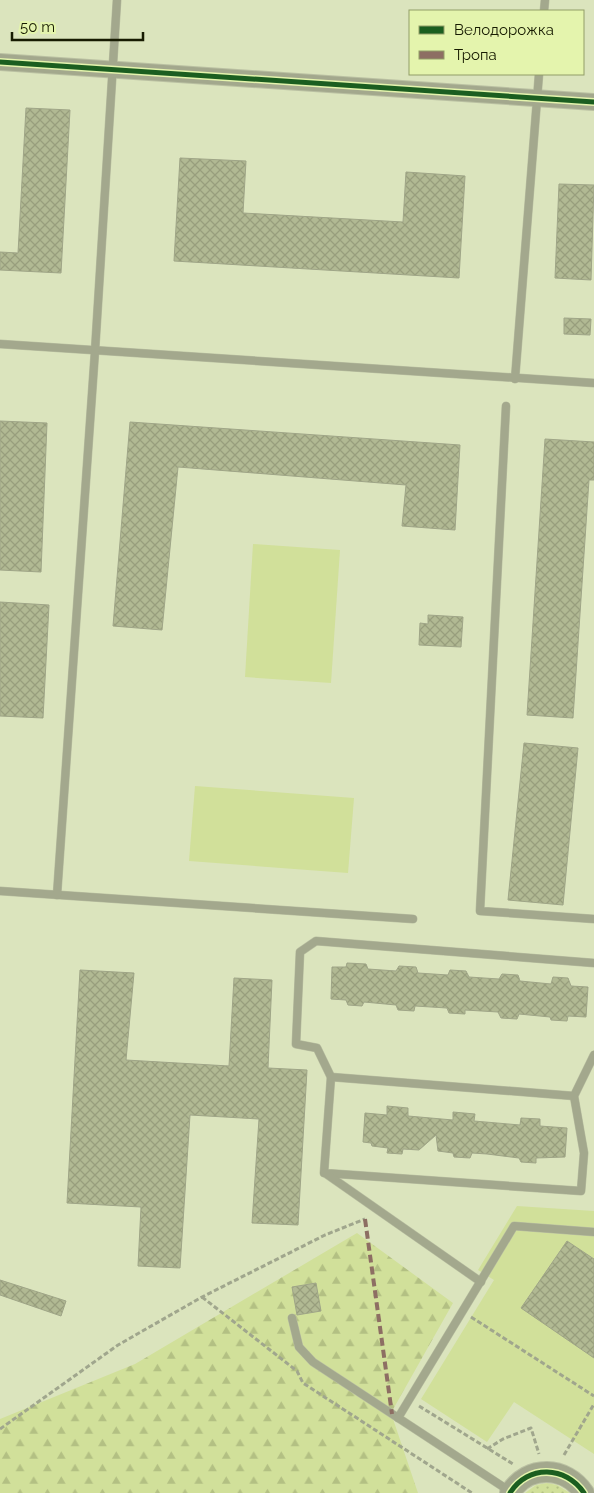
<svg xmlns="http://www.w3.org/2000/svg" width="594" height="1493" viewBox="0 0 594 1493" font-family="Raleway,sans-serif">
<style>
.grass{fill:url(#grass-dots)}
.forest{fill:url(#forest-firs)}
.park{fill:#d1e09a}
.building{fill:url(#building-cross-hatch);stroke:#9fa587}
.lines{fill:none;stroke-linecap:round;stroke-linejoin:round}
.service-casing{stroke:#bac0a2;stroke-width:9}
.minor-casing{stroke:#bac0a2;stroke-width:18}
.tertiary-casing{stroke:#bac0a2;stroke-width:22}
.path{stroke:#a0a68d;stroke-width:3;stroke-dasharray:5 2.5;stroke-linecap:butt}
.service{stroke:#a3a88d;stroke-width:8}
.minor{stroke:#a3a88d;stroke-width:16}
.tertiary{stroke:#a3a88d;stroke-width:20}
.quiet{stroke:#8d6e63;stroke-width:4;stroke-dasharray:8 4;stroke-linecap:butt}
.cycleway-casing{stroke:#e4f4ad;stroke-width:8}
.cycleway{stroke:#1b5e20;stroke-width:5}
</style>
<defs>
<pattern id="grass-dots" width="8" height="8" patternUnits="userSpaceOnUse" patternTransform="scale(1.25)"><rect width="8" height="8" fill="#d1e09a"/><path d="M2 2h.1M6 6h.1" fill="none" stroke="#b3c083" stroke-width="1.8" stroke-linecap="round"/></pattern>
<pattern id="forest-firs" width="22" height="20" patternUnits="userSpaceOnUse" patternTransform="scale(1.25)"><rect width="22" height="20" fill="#d1e09a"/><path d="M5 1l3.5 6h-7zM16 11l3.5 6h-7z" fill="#b3c083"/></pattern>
<pattern id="building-cross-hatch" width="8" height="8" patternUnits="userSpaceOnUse" patternTransform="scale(1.25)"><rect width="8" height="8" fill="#b1b993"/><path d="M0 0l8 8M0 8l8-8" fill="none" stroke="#989e7d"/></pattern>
</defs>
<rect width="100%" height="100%" fill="#dbe4bd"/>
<path class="grass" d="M547,1483L557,1485L570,1493H525L536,1485Z"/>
<path class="forest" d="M357,1233L453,1303L391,1413L418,1493H0V1419L135,1364Z"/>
<g class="park">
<path d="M253,544L340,550L331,683L245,677Z"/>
<path d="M195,786L354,798L348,873L189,861Z"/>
<path d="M517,1206L594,1211V1454L514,1402L487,1442L421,1399L494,1280L478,1270Z"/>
</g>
<g class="building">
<path d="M26,108L70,110L61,273L0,270V252L18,253Z"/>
<path d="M180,158L246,161L243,213L403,222L406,172L465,176L459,278L174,261Z"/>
<path d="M559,184L594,185L591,280L555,278Z"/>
<path d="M564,318L591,319L590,335L564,334Z"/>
<path d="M0,421L47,423L41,572L0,570Z"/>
<path d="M130,422L460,445L455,530L402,526L406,485L178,467L162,630L113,626Z"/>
<path d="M545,439L594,442V480H589L573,718L527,715Z"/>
<path d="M0,602L49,605L43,718L0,716Z"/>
<path d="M428,615L463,617L461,647L419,645L420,623L428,624Z"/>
<path d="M524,743L578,748L563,905L508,900Z"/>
<path d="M347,963L366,964L368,969L396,971L399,966L416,967L418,973L448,975L450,970L466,971L469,977L499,979L502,974L518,975L520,981L551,984L553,977L568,978L571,986L588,987L586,1017L568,1016L567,1021L551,1020L550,1017L519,1014L517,1019L501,1018L498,1012L465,1010V1014L449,1013L447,1008L415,1006L414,1011L398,1010L396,1005L364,1002L362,1006L348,1005L346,1000L331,999L332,967H346Z"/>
<path d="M80,970L134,973L126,1060L229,1066L234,978L272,980L268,1068L307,1070L298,1225L252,1223L259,1119L190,1115L180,1268L138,1266L141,1207L67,1203Z"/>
<path d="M387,1106L408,1108V1116L453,1120V1112L475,1114L474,1121L520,1125L521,1118L540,1119V1126L567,1128L565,1157L536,1158V1163L521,1162L519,1158L487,1154L472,1153L470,1158L454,1157L453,1153L438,1151L436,1135L419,1150L403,1149L402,1154L387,1153L388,1148L372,1146L371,1143L363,1142L365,1113L387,1115Z"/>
<path d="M567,1241L594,1259V1358L521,1308Z"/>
<path d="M0,1280L66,1301L61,1316L0,1295Z"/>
<path d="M316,1283L321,1311L297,1315L292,1287Z"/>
</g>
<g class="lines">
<defs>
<g id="service">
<path d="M544,11L545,0"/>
<path d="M0,344L594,383"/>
<path d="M515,379L539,74"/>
<path d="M506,406L480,911L594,919"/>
<path d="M0,891L413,919"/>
<path d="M57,895L95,351L117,0"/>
<path d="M594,963L316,941L300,952L296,1044L317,1048L331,1077L324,1173L581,1191L584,1153L574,1096L594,1055"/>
<path d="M331,1077L574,1096"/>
<path d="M325,1173L481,1282"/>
<path d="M292,1318L299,1347L313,1362L511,1492"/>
<path d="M398,1418L514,1226L594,1232"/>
</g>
<path id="minor" d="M0,62L594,102"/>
<path id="tertiary" d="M510,1493C528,1464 566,1466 584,1493"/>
</defs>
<use href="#service" class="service-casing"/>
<use href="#minor" class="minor-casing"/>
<use href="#tertiary" class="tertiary-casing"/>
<g class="path">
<path d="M202,1297L297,1371L303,1383L472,1493"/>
<path d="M471,1317L594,1396"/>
<path d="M419,1406L513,1464"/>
<path d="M0,1429L118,1345L202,1297L325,1235L365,1219"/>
<path d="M487,1449L503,1439L531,1428L539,1454"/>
<path d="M564,1455L594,1404"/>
</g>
<use href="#service" class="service"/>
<use href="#minor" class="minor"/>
<use href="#tertiary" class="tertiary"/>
<path class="quiet" d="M365,1219L392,1414"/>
<defs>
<g id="cycleway">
<path d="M0,62L594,102"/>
<path d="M510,1493C528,1464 566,1466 584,1493"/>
</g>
</defs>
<use href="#cycleway" class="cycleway-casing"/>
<use href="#cycleway" class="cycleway"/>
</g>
<rect x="409" y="10" width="175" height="65" fill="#e4f4ad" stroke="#929d68"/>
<rect x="419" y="26" width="25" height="8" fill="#1b5e20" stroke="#929d68"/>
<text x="454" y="35" font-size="15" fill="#171b01">Велодорожка</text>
<rect x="419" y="51" width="25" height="8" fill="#8d6e63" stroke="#929d68"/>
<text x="454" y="60" font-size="15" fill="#171b01">Тропа</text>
<path d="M12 32v8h131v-8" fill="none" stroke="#171b01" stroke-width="2.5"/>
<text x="20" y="32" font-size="15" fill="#171b01" stroke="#e4f4ad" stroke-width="4" paint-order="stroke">50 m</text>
</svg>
